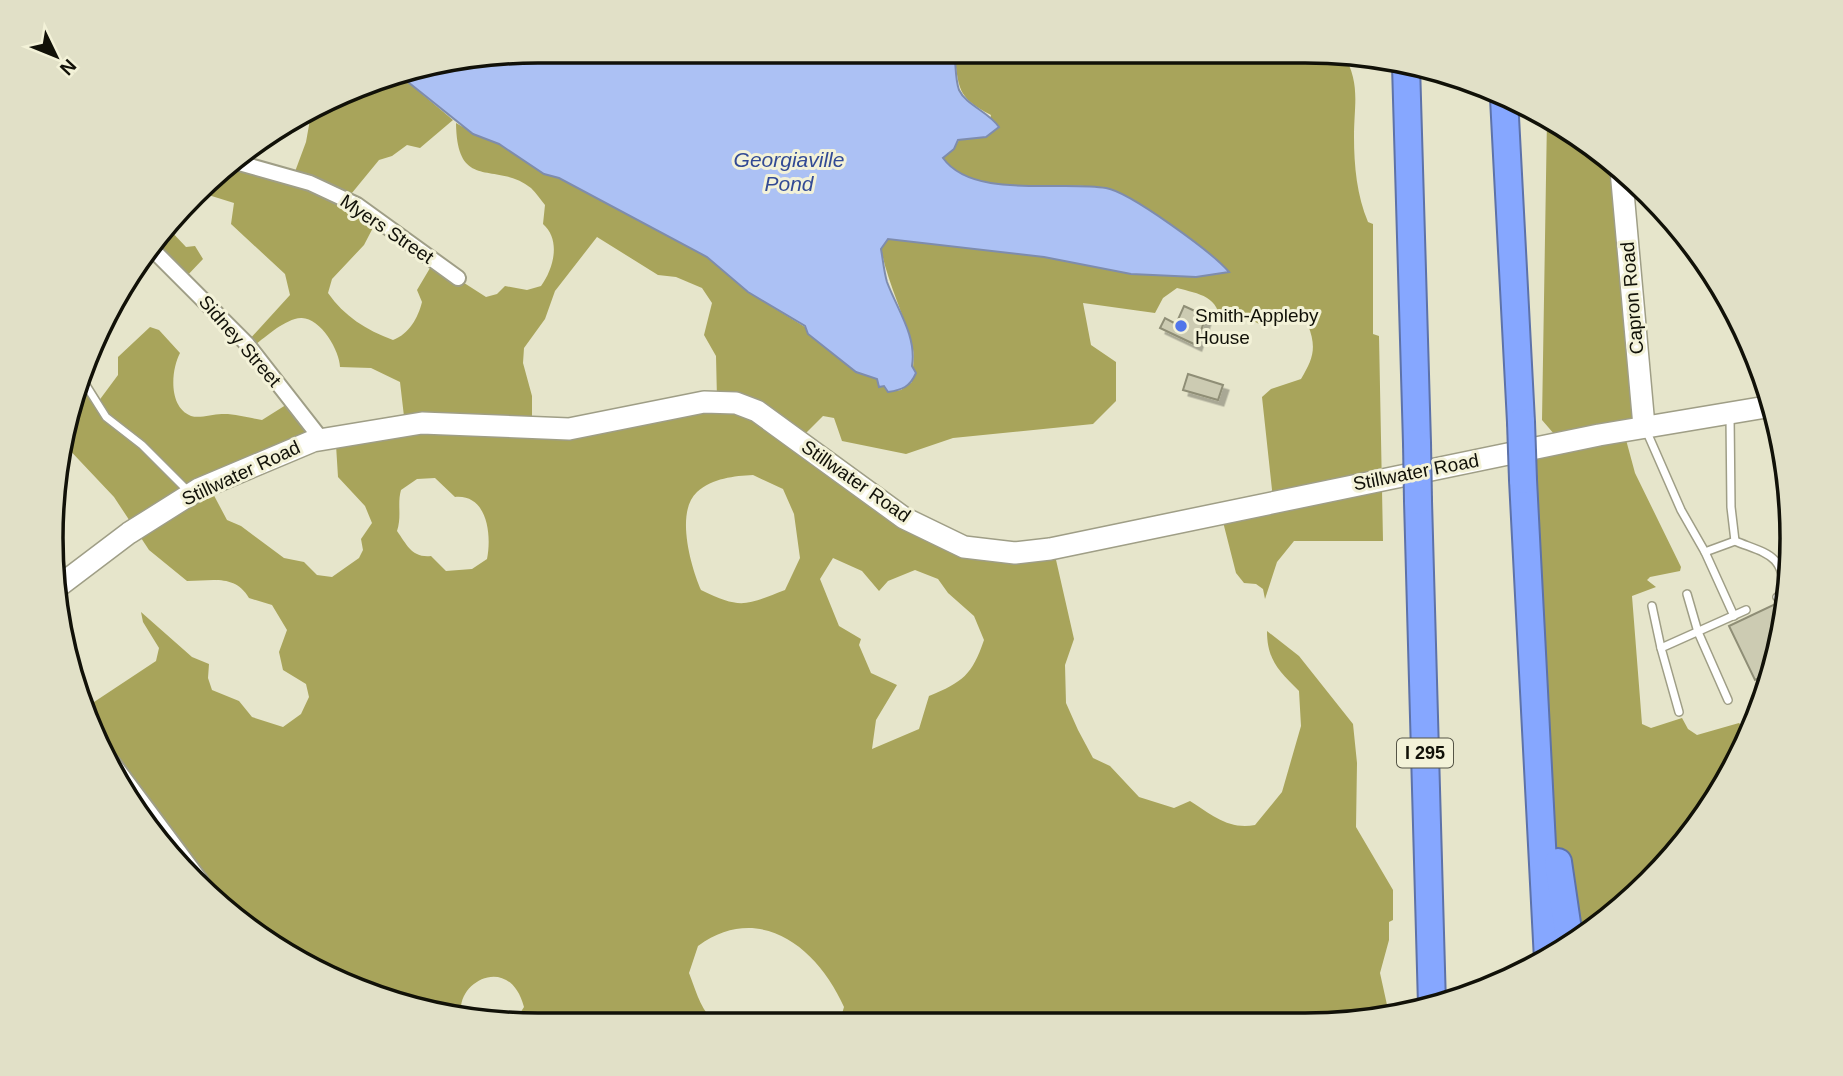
<svg xmlns="http://www.w3.org/2000/svg" width="1843" height="1076" viewBox="0 0 1843 1076" font-family="Arial,sans-serif">
<style>
.forest{fill:#a8a45b;fill-rule:evenodd}
.water{fill:#acc1f4;stroke:#7e8cad;stroke-width:2}
.building{fill:#cccbb2;stroke:#8f8e76;stroke-width:2;filter:url(#shadow)}
.lines{fill:none;stroke-linecap:round;stroke-linejoin:round}
.lane-casing{stroke:#9f9e86;stroke-width:10}
.street-casing{stroke:#9f9e86;stroke-width:18}
.secondary-casing{stroke:#9f9e86;stroke-width:24}
.highway-casing{stroke:#5d72a9;stroke-width:30}
.lane{stroke:#fff;stroke-width:7}
.street{stroke:#fff;stroke-width:14}
.secondary{stroke:#fff;stroke-width:21}
.highway{stroke:#86a7ff;stroke-width:26}
.highway-bridge-casing{stroke:#5d72a9;stroke-width:30;stroke-linecap:butt}
.highway-bridge{stroke:#86a7ff;stroke-width:26}
.poi-dot{fill:#5176ea;stroke:#f3f2d8;stroke-width:2.5}
.labels{text-anchor:middle;dominant-baseline:central;stroke-width:6;stroke-linejoin:round;paint-order:stroke}
.shield{fill:#f3f2d8;stroke:#555446;stroke-width:2}
.shield-label{font-size:18px;font-weight:bold;fill:#111108}
.street-label{font-size:19px;fill:#111108;stroke:#f3f2d8}
.poi-label{font-size:19px;fill:#111108;stroke:#f3f2d8;text-anchor:start}
.water-label{font-size:21px;font-style:italic;fill:#324a94;stroke:#f3f2d8}
.rim{fill:none;stroke:#111108;stroke-width:3.5}
</style>
<defs>
<filter id="shadow"><feDropShadow dx="5.5" dy="5.5" stdDeviation="0" flood-color="#0004"/></filter>
</defs>
<rect width="100%" height="100%" fill="#e6e5cb"/>
<g class="forest">
<path d="M954,51L1337,52L1343,53C1361,84 1354,103 1354,137C1354,166 1357,196 1368,222L1373,224V334L1379,336L1383,541H1294L1277,562L1265,599L1263,589L1256,584L1244,583L1236,573L1221,514L1273,499L1262,397L1271,389L1301,379C1313,359 1317,348 1308,325L1294,318L1259,324L1245,316L1220,324C1220,296 1199,294 1177,288L1163,298L1155,313L1083,303L1091,345L1116,362V401L1093,424L953,438L906,454L842,441L834,418L823,416L801,438L830,464L956,539L1054,551L1074,639L1065,665L1066,703L1078,730L1093,758L1110,766L1139,797L1174,808L1190,801C1212,815 1229,830 1255,825L1282,792L1301,726L1299,691C1279,671 1267,660 1267,631L1299,656L1353,724L1357,763L1356,827L1393,890V920L1389,922V940L1380,973L1389,1014L1337,1024H839L844,1007C818,948 760,901 698,946L689,973C696,990 702,1018 721,1024H513L524,1007C509,951 453,984 462,1015L381,999L268,943L173,855L141,807L138,809L80,701L91,704L156,661L159,648L143,622L141,612L192,657L209,664L208,678L212,690L239,701L252,717L283,727L301,714L309,697L306,684L283,670L279,652L287,630L272,605L249,598C235,574 212,581 187,581L149,550L114,497L63,443L67,412L78,388L98,402L118,375V357L150,327L159,330L180,353C171,370 168,407 191,416C201,419 214,413 224,414C236,414 250,418 262,420L289,403L321,437L210,488L227,520L241,526L284,558L304,562L317,575L332,577L359,558L363,550L361,539L372,523L365,506L338,477L336,445L405,425L400,382L371,368L340,367C340,351 320,317 301,318C284,319 265,338 252,347L248,341L290,295L285,274L231,224L234,203L202,193L231,163L293,177L306,142L311,114L382,76L398,74L453,120L420,148L407,145L392,156L379,160L347,199L377,220L364,245L332,279L328,293C344,316 366,330 393,340C409,334 418,318 422,302L417,290L433,263L486,297L497,294L505,286L527,290L541,286C554,268 561,240 543,224L545,205C541,200 536,193 531,188C495,160 457,193 456,123C471,132 487,136 501,145C520,157 536,172 559,178L707,257L748,292L805,327L808,334L856,372L877,379L888,392L901,390L912,382C912,372 915,358 913,349C904,314 888,284 881,249L888,239C940,245 992,249 1043,257C1105,266 1165,285 1229,272C1214,253 1129,192 1106,188C1059,181 975,199 942,158L954,149L959,140L986,137L991,115C956,97 959,88 954,51ZM597,237L658,275L676,277L702,288L712,303L704,335L716,356L717,399L532,429V396L523,363L524,348L545,319L555,291ZM753,475L783,489L794,514L800,558L785,590C744,606 741,609 701,590C691,567 675,512 697,492C713,478 734,476 753,475ZM435,478L455,497C487,494 492,534 487,559L472,569L446,571L431,556C412,558 407,545 397,531C402,516 397,504 401,490L417,479ZM833,558L862,571L879,591L888,581L915,570L938,579L948,593L974,616L984,640C972,675 963,682 929,696L919,729L872,749L876,720L897,685L871,673L859,645L861,639L839,626L820,579Z"/>
<path d="M1547,118L1575,133L1622,171L1634,424L1625,436L1635,473L1681,567L1680,571L1650,577L1647,580L1656,587L1632,596L1642,724L1651,728L1682,718L1688,729L1697,735L1739,723L1747,732L1752,730L1710,808L1649,883L1569,945L1543,751L1526,452L1561,442L1542,420Z"/>
<path d="M169,229L186,247L195,246L203,259L184,279L150,249Z"/>
</g>
<path class="water" d="M538,51H954C956,63 955,79 959,90C966,105 989,112 999,127L986,137L958,140L954,149L943,158C973,200 1061,180 1106,188C1130,192 1213,253 1229,272L1196,277L1131,274L1044,257L888,239L881,249C883,260 884,272 887,282C897,309 917,336 912,366L916,373C910,387 902,390 888,392L884,386L879,387L877,379L856,372L808,334L805,326L748,292L707,257L559,178L544,174L499,144L473,134L398,74Z"/>
<g class="building">
<path d="M1184,306L1206,316L1196,345L1160,328L1165,318L1176,324Z"/>
<path d="M1188,374L1223,385L1218,400L1183,390Z"/>
<path d="M1786,599L1783,633L1771,672L1755,680L1729,626Z"/>
</g>
<g class="lines">
<defs>
<g id="lane">
<path d="M82,379L106,417L142,445L188,491"/>
<path d="M1730,416L1731,507L1735,541"/>
<path d="M1646,430L1681,510L1705,552"/>
<path d="M1687,594L1698,632L1728,700"/>
<path d="M1652,606L1661,648"/>
<path d="M1734,616L1705,552L1735,541C1767,554 1784,554 1784,593L1777,597"/>
<path d="M1679,712L1661,648L1746,610"/>
</g>
<g id="street">
<path d="M232,161L310,183L357,205L458,278"/>
<path d="M151,248L247,344L322,440"/>
<path d="M113,763L201,881"/>
</g>
<g id="secondary">
<path d="M1621,170L1644,426"/>
<path d="M59,586L129,533L199,489L313,441L422,423L569,429L704,402L736,403L757,411L904,518L964,547L1015,553L1050,549L1599,435L1772,406"/>
</g>
<g id="highway">
<path d="M1406,65L1417,443"/>
<path d="M1504,98L1521,422"/>
<path d="M1523,480L1548,960"/>
<path d="M1418,501L1432,1005"/>
<path d="M1558,862L1570,944"/>
</g>
</defs>
<use href="#lane" class="lane-casing"/>
<use href="#street" class="street-casing"/>
<use href="#secondary" class="secondary-casing"/>
<use href="#highway" class="highway-casing"/>
<use href="#lane" class="lane"/>
<use href="#street" class="street"/>
<use href="#secondary" class="secondary"/>
<use href="#highway" class="highway"/>
<defs>
<g id="highway-bridge">
<path d="M1521,422L1523,480"/>
<path d="M1417,443L1418,501"/>
</g>
</defs>
<use href="#highway-bridge" class="highway-bridge-casing"/>
<use href="#highway-bridge" class="highway-bridge"/>
</g>
<circle class="poi-dot" cx="1181" cy="326" r="7"/>
<g class="labels">
<rect class="shield" x="1397" y="738.5" width="56" height="29" rx="5"/>
<g class="shield-label">
<text x="1425" y="753">I 295</text>
</g>
<g class="street-label">
<text transform="translate(387 229) rotate(34)">Myers Street</text>
<text transform="translate(1632 298) rotate(-95)">Capron Road</text>
<text transform="translate(240 341) rotate(49)">Sidney Street</text>
<text transform="translate(1416 472) rotate(-11)">Stillwater Road</text>
<text transform="translate(241 473) rotate(-25)">Stillwater Road</text>
<text transform="translate(856 481) rotate(35)">Stillwater Road</text>
</g>
<g class="poi-label">
<text x="1195" y="315">Smith-Appleby<tspan x="1195" dy="22">House</tspan></text>
</g>
<g class="water-label">
<text x="789" y="159">Georgiaville<tspan x="789" dy="24">Pond</tspan></text>
</g>
</g>
<path d="M0 0H1843V1076H0ZM538 63H1305A475 475 0 0 1 1780 538V538A475 475 0 0 1 1305 1013H538A475 475 0 0 1 63 538V538A475 475 0 0 1 538 63Z" fill="#e1e0c7" fill-rule="evenodd"/>
<path class="rim" d="M538 63H1305A475 475 0 0 1 1780 538V538A475 475 0 0 1 1305 1013H538A475 475 0 0 1 63 538V538A475 475 0 0 1 538 63Z"/>
<g transform="translate(56 56) rotate(133)" stroke="#f3f2d8" stroke-width="5" paint-order="stroke">
<path d="M0-5L12 26L0 18L-12 26Z" fill="#111108"/>
<text y="-10" font-size="19" font-weight="bold" text-anchor="middle" fill="#111108">N</text>
</g>
</svg>
